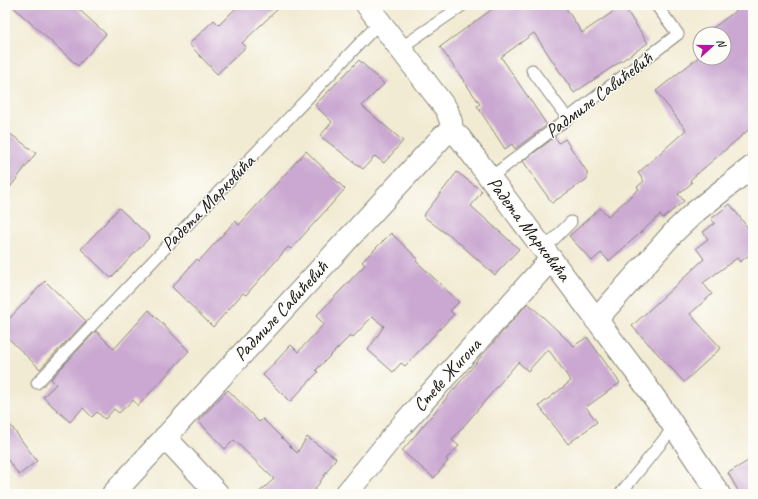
<svg xmlns="http://www.w3.org/2000/svg" width="758" height="499" viewBox="0 0 758 499" font-family="Caveat,sans-serif">
<style>
.building{fill:#caa8d1}
.lines{fill:none;stroke-linecap:round;stroke-linejoin:round}
.lane-casing{stroke:#878478;stroke-width:13}
.street-casing{stroke:#878478;stroke-width:24}
.lane{stroke:#fff;stroke-width:11}
.street{stroke:#fff;stroke-width:22}
.labels{text-anchor:middle;dominant-baseline:central;stroke-width:3;stroke-linejoin:round;paint-order:stroke}
.street-label{font-size:19px;fill:#1c1c1c;stroke:#fdfcf7}
</style>
<rect width="100%" height="100%" fill="#fdfcf7"/>
<filter id="ink" filterUnits="userSpaceOnUse"><feTurbulence type="fractalNoise" baseFrequency=".025" numOctaves="2"/><feDisplacementMap in="SourceGraphic" scale="8" xChannelSelector="R" yChannelSelector="G"/><feConvolveMatrix kernelMatrix="1 2 1 2 8 2 1 2 1" color-interpolation-filters="sRGB"/></filter>
<filter id="wash" filterUnits="userSpaceOnUse"><feTurbulence type="fractalNoise" baseFrequency=".012" numOctaves="4" result="noise"/><feDisplacementMap in="SourceGraphic" scale="16" xChannelSelector="R" yChannelSelector="G"/><feGaussianBlur stdDeviation="0.9" result="paint"/><feColorMatrix in="noise" values="0 0 0 0 0 0 0 0 0 0 0 0 0 0 0 0 0 1.4 0 .05"/><feComposite in="paint" operator="in"/></filter>
<g filter="url(#wash)">
<rect width="100%" height="100%" fill="#f2ebd3"/>
<g id="blocks">
<g class="building">
<path d="M11,5H74L106,34L78,66Z"/>
<path d="M239,5H282L242,43L246,47L217,74L189,44L214,20L219,25Z"/>
<path d="M498,5H564L582,33L623,5L648,43L574,93L534,33L501,57L547,125L515,149L512,144L505,149L477,106L480,104L440,47Z"/>
<path d="M744,5H753V126L690,180L692,183L678,194L684,201L663,218L660,215L609,261L601,253L592,261L569,236L600,208L608,216L639,189L637,187L644,181L638,173L686,130L656,91L700,56V58H724V34L706,33Z"/>
<path d="M359,60L384,84L362,106L403,141L384,163L375,156L363,169L320,136L332,122L315,105Z"/>
<path d="M5,130L36,153L5,194Z"/>
<path d="M555,137L559,143L565,139L587,172V179L552,203L523,161Z"/>
<path d="M306,151L345,189L291,249L288,247L246,295L243,293L213,327L172,287L197,259L199,261L235,221L239,225Z"/>
<path d="M457,172L482,191L471,206L519,249L495,275L449,234L448,235L423,216Z"/>
<path d="M730,204L753,235V252L740,262L737,258L703,283L712,294L690,314L721,348L684,382L632,326L704,259L696,248L708,239L703,232L715,223L711,219Z"/>
<path d="M119,208L150,237L111,278L81,249Z"/>
<path d="M391,233L418,259L416,261L459,302L450,311L454,314L405,366L401,363L393,372L368,350L384,326L372,317L353,337L351,335L316,370L318,372L290,402L263,375L291,345L298,352L324,324L316,316L365,265L362,262Z"/>
<path d="M45,281L82,317L86,321L40,369L5,335V323Z"/>
<path d="M528,303L574,346L587,337L620,383L586,407L597,422L568,444L539,406L571,381L548,349L528,371L518,362L452,440L459,446L446,459L448,461L434,478L402,451L486,351Z"/>
<path d="M149,310L189,351L138,406L133,400L119,413L114,409L105,419L97,412L92,417L83,408L70,422L43,397L56,384L51,379L96,331L114,349Z"/>
<path d="M228,390L259,422L263,419L297,453L307,437L336,458L312,494H257L274,479L234,440L225,449L198,421Z"/>
<path d="M5,418L37,461L19,475L5,456Z"/>
<path d="M753,458V494H740L728,473Z"/>
</g>
</g>
</g>
<g filter="url(#ink)">
<use href="#blocks" fill-opacity="0" stroke="#878478" stroke-width="1"/>
<g class="lines">
<defs>
<g id="lane">
<path d="M399,49L463,5"/>
<path d="M532,70L568,119"/>
<path d="M491,177L678,34L656,5"/>
<path d="M544,249L571,222"/>
<path d="M37,383L379,23"/>
<path d="M620,494L674,427"/>
</g>
<g id="street">
<path d="M367,5L447,110L451,122L452,133L456,134L460,138L639,376L661,407L719,494"/>
<path d="M596,320L675,231L695,212L753,166"/>
<path d="M165,437L218,494"/>
<path d="M113,494L443,136L447,134L452,133"/>
<path d="M346,494L403,424L551,259"/>
</g>
</defs>
<use href="#lane" class="lane-casing"/>
<use href="#street" class="street-casing"/>
<use href="#lane" class="lane"/>
<use href="#street" class="street"/>
</g>
</g>
<g class="labels">
<g class="street-label">
<text transform="translate(599 95) rotate(-37)">Радмиле Савићевић</text>
<text transform="translate(208 203) rotate(-46)">Радета Марковића</text>
<text transform="translate(529 229) rotate(53)">Радета Марковића</text>
<text transform="translate(281 311) rotate(-47)">Радмиле Савићевић</text>
<text transform="translate(447 375) rotate(-48)">Стеве Жигона</text>
</g>
</g>
<rect width="758" height="499" fill="none" stroke="#fdfcf7" stroke-width="20"/>
<g transform="translate(712 46) rotate(69)"><circle r="19" fill="#fdfcf7" stroke="#a3a29f"/>
<path d="M0-3L7 15L0 10L-7 15Z" fill="#b5179e"/>
<text y="-6" font-size="11" font-weight="bold" text-anchor="middle" fill="#1c1c1c">N</text>
</g>
</svg>
